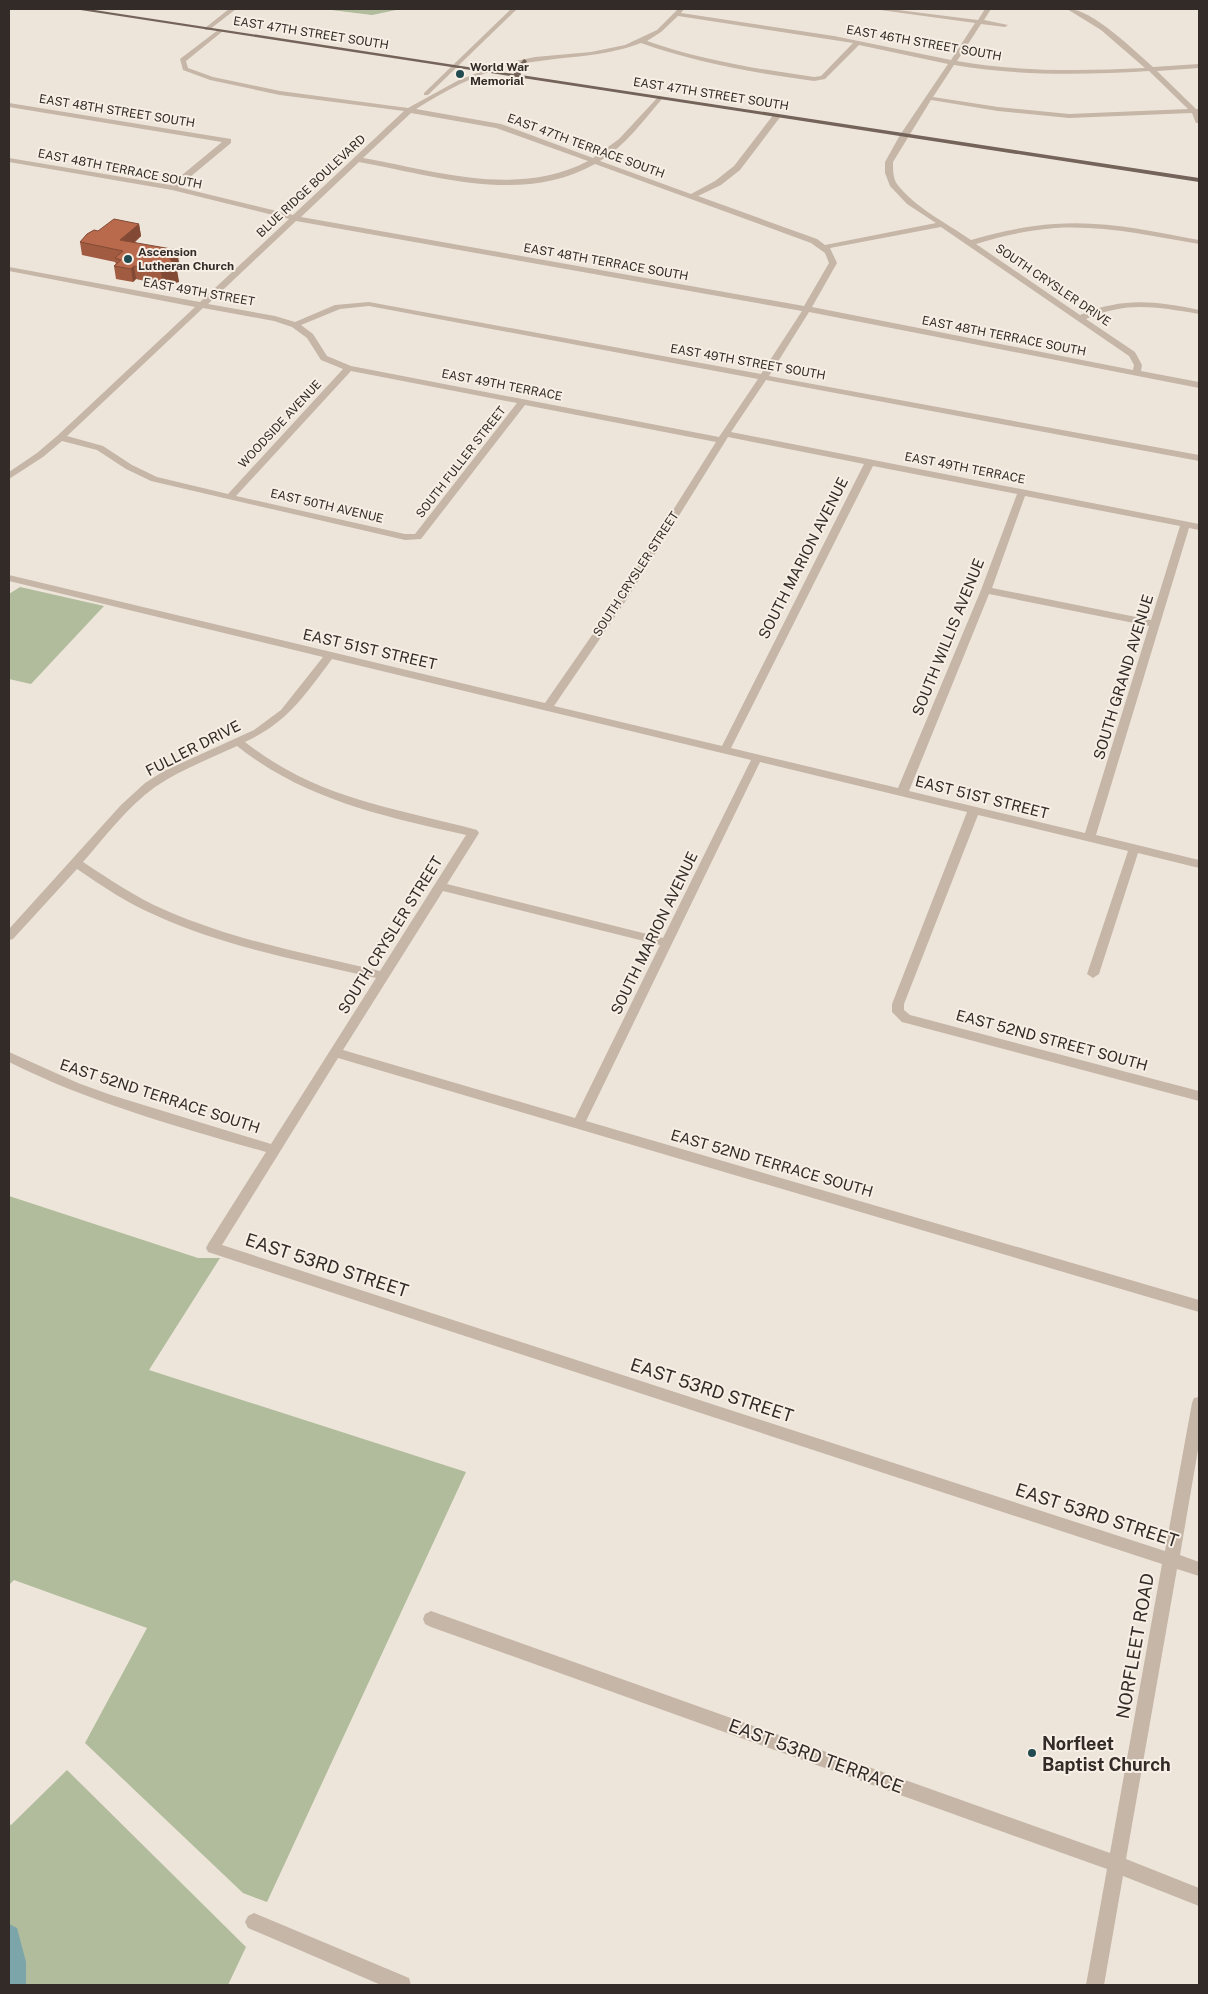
<svg xmlns="http://www.w3.org/2000/svg" width="1208" height="1994" viewBox="0 0 1208 1994" font-family="'Public Sans',sans-serif">
<style>
.green{fill:#b0bc9b}
.water{fill:#7ca5a9}
.lines{fill:none;stroke-linecap:round;stroke-linejoin:round}
.minor{fill:#c5b6a7;fill-rule:evenodd}
.major{fill:#736359;fill-rule:evenodd}
.wall{fill:#a05b41}
.shaded-wall{fill:#824a35}
.building{fill:#ba6a4c;stroke:#824a35}
.poi-dot{fill:#214b50;stroke:#f7efe5;stroke-width:2}
.labels{text-anchor:middle;dominant-baseline:central;stroke-width:4;stroke-linejoin:round;paint-order:stroke}
.far-street-label{font-size:12px;fill:#322b27;stroke:#f7efe5}
.far-poi-label{font-size:12px;font-weight:bold;fill:#322b27;stroke:#f7efe5;text-anchor:start}
.street-label{font-size:15px;fill:#322b27;stroke:#f7efe5}
.near-street-label{font-size:18px;fill:#322b27;stroke:#f7efe5}
.near-poi-label{font-size:18px;font-weight:bold;fill:#322b27;stroke:#f7efe5;text-anchor:start}
</style>
<rect width="100%" height="100%" fill="#eee5da"/>
<g class="green">
<path d="M323,9H401L372,15Z"/>
<path d="M20,587L104,606L31,684L9,679V594Z"/>
<path d="M9,1196L198,1258H220L123,1411L149,1370L466,1472L267,1902L243,1893L85,1743L147,1628L14,1580L9,1585Z"/>
<path d="M67,1770L246,1947L228,1985H9V1824L11,1825Z"/>
</g>
<path class="water" d="M9,1924L17,1928L26,1962V1985H9Z"/>
<g class="lines">
<g class="minor">
<path d="M229,9H236L209,30H205V28Z"/>
<path d="M511,9H517L428,95H424V93Z"/>
<path d="M678,9H684L681,13L834,36L951,60L975,23L873,9H890L978,20L985,9H991L984,20L1008,25L1005,27L981,24L957,61C1019,72 1082,71 1145,68L1101,30L1067,9C1090,7 1135,51 1153,67L1199,64V68L1157,71L1196,109H1199V123H1196L1192,113L1069,118L998,111L931,100L893,162C893,170 893,178 897,184C914,207 948,224 971,240C998,232 1026,226 1054,224C1103,220 1152,231 1199,240V244C1152,236 1103,225 1055,228C1028,230 1002,236 976,244L1080,315C1123,297 1155,301 1199,310V314C1156,307 1127,301 1086,319L1135,352L1142,365L1141,371L1199,382V388L809,312L769,376L1199,455V461L766,380L731,432L1199,524V530L1189,528L1096,835L1199,860V868L1138,853L1099,974L1093,978L1087,974L1128,851L978,815L904,1004V1010L910,1015L1199,1091V1101L902,1022L892,1012V1004L967,812L760,762L586,1121L1199,1300V1312L338,1058L222,1245L1165,1551L1192,1403L1194,1398L1199,1397V1444L1180,1555L1199,1562V1576L1177,1569L1126,1859L1199,1888V1906L1123,1876L1104,1985H1086L1107,1869L431,1627L425,1624L423,1619L425,1614L431,1611L1110,1853L1162,1564L208,1252L206,1248L208,1244L266,1152C178,1127 91,1103 9,1062V1052L78,1083L111,1095L271,1144L376,978C302,961 225,947 155,915C127,903 102,886 77,869L13,939L9,940V929L121,805L145,783L164,771L254,730L281,710L323,657L9,581V575L545,703L617,599L716,442L525,405L421,539L405,540L151,481L126,469L97,450L62,441L43,457L9,479V472L37,453L57,436L195,307L9,271V267L200,302L289,219L172,190L9,162V158L170,185L222,142L9,107V103L231,139V143L178,187L293,215L404,111L280,95L210,80L183,70L180,59L218,30L223,31L186,61L188,68L213,77L280,91L408,108L459,80L501,64L535,57L591,52L625,45L657,30ZM678,16L853,43L821,76L814,77C757,69 701,60 647,41L661,32ZM641,43C697,63 755,73 814,81L825,79L859,45L948,64L900,135L885,162V173L890,186L907,204L936,223L825,245L817,239L698,196L721,185L740,170L781,116L777,114H774L734,166L715,181L691,194L600,161C626,145 643,121 662,99V97H658L619,139L593,158L501,124L416,109C448,89 483,70 521,64C561,56 602,58 641,43ZM954,65C1019,76 1084,75 1149,71L1188,109L1069,114L998,107L933,97ZM411,113L496,128L588,161C517,198 437,171 363,158ZM359,162C436,176 522,205 595,164L811,243L825,253L829,263L804,306L301,217ZM296,221L802,311L761,374L369,302L335,305L295,322L275,316L208,304ZM941,227L1129,356L1134,365L1133,370L812,307L837,263L830,248ZM369,306L758,379L719,437L351,366L327,356L313,334L301,325L340,309ZM203,308L274,321L292,327L307,338L321,360L343,369L228,494L157,477L132,465L103,446L67,436ZM351,371L517,403L415,534H405L236,496ZM728,437L864,464L722,746L554,706L627,599ZM873,466L1017,494L981,590L898,788L731,748ZM1025,496L1180,526L1151,620L992,588ZM989,594L1149,626L1085,833L909,791ZM332,659L751,760L663,938L447,884L479,833L477,830C391,807 318,799 245,742C288,722 305,695 332,659ZM237,746C305,800 383,816 466,835L380,971C308,954 233,940 165,910C135,897 109,879 83,862C105,837 127,807 155,787C180,770 209,759 237,746ZM443,891L660,945L575,1118L343,1050Z"/>
<path d="M254,1913L409,1978L411,1985H381L248,1928L245,1922L248,1916Z"/>
</g>
<path class="major" d="M74,9H88L514,74V71L524,59L527,61L520,71L521,75L1199,178V182Z"/>
</g>
<path class="wall" d="M139,224L141,236L135,242L179,262L175,267L179,282L163,285L136,279L133,282L116,279L114,266L116,264L115,262L82,255L80,242L98,231Z"/>
<g class="shaded-wall">
<path d="M139,224L141,236L124,252L120,240Z"/>
<path d="M177,250L179,262L171,270L169,257Z"/>
<path d="M134,266L136,279L133,282L131,269Z"/>
<path d="M177,269L179,282L163,285L161,272Z"/>
</g>
<path class="building" d="M114,219L139,224L120,240L177,250L169,257L177,269L161,272L134,266L131,269L114,266L121,260L115,258L123,251L80,242L87,234L94,230L98,231Z"/>
<g class="poi-dot">
<circle cx="460" cy="74" r="5"/>
<circle cx="128" cy="259" r="5"/>
<circle cx="1032" cy="1753" r="5"/>
</g>
<g class="labels">
<g class="far-street-label">
<text transform="translate(311 33) rotate(9)">EAST 47TH STREET SOUTH</text>
<text transform="translate(924 43) rotate(10)">EAST 46TH STREET SOUTH</text>
<text transform="translate(711 94) rotate(9)">EAST 47TH STREET SOUTH</text>
<text transform="translate(117 111) rotate(9)">EAST 48TH STREET SOUTH</text>
<text transform="translate(586 146) rotate(20)">EAST 47TH TERRACE SOUTH</text>
<text transform="translate(120 169) rotate(11)">EAST 48TH TERRACE SOUTH</text>
<text transform="translate(311 186) rotate(-43)">BLUE RIDGE BOULEVARD</text>
<text transform="translate(606 262) rotate(10)">EAST 48TH TERRACE SOUTH</text>
<text transform="translate(1053 285) rotate(34)">SOUTH CRYSLER DRIVE</text>
<text transform="translate(199 292) rotate(10)">EAST 49TH STREET</text>
<text transform="translate(1004 336) rotate(11)">EAST 48TH TERRACE SOUTH</text>
<text transform="translate(748 362) rotate(10)">EAST 49TH STREET SOUTH</text>
<text transform="translate(502 385) rotate(11)">EAST 49TH TERRACE</text>
<text transform="translate(280 424) rotate(-47)">WOODSIDE AVENUE</text>
<text transform="translate(461 462) rotate(-52)">SOUTH FULLER STREET</text>
<text transform="translate(965 468) rotate(11)">EAST 49TH TERRACE</text>
<text transform="translate(327 506) rotate(13)">EAST 50TH AVENUE</text>
<text transform="translate(636 574) rotate(-57)">SOUTH CRYSLER STREET</text>
</g>
<g class="far-poi-label">
<text x="470" y="67">World War<tspan x="470" dy="14">Memorial</tspan></text>
<text x="138" y="252">Ascension<tspan x="138" dy="14">Lutheran Church</tspan></text>
</g>
<g class="street-label">
<text transform="translate(803 558) rotate(-63)">SOUTH MARION AVENUE</text>
<text transform="translate(948 637) rotate(-68)">SOUTH WILLIS AVENUE</text>
<text transform="translate(370 649) rotate(13)">EAST 51ST STREET</text>
<text transform="translate(1123 677) rotate(-73)">SOUTH GRAND AVENUE</text>
<text transform="translate(193 748) rotate(-27)">FULLER DRIVE</text>
<text transform="translate(982 797) rotate(14)">EAST 51ST STREET</text>
<text transform="translate(654 933) rotate(-64)">SOUTH MARION AVENUE</text>
<text transform="translate(390 935) rotate(-58)">SOUTH CRYSLER STREET</text>
<text transform="translate(1052 1040) rotate(15)">EAST 52ND STREET SOUTH</text>
<text transform="translate(160 1096) rotate(18)">EAST 52ND TERRACE SOUTH</text>
<text transform="translate(772 1163) rotate(16)">EAST 52ND TERRACE SOUTH</text>
</g>
<g class="near-street-label">
<text transform="translate(327 1265) rotate(18)">EAST 53RD STREET</text>
<text transform="translate(712 1390) rotate(18)">EAST 53RD STREET</text>
<text transform="translate(1097 1515) rotate(18)">EAST 53RD STREET</text>
<text transform="translate(1135 1646) rotate(-80)">NORFLEET ROAD</text>
<text transform="translate(816 1756) rotate(20)">EAST 53RD TERRACE</text>
</g>
<g class="near-poi-label">
<text x="1042" y="1743">Norfleet<tspan x="1042" dy="21">Baptist Church</tspan></text>
</g>
</g>
<rect width="1208" height="1994" fill="none" stroke="#322b27" stroke-width="20"/>
</svg>
